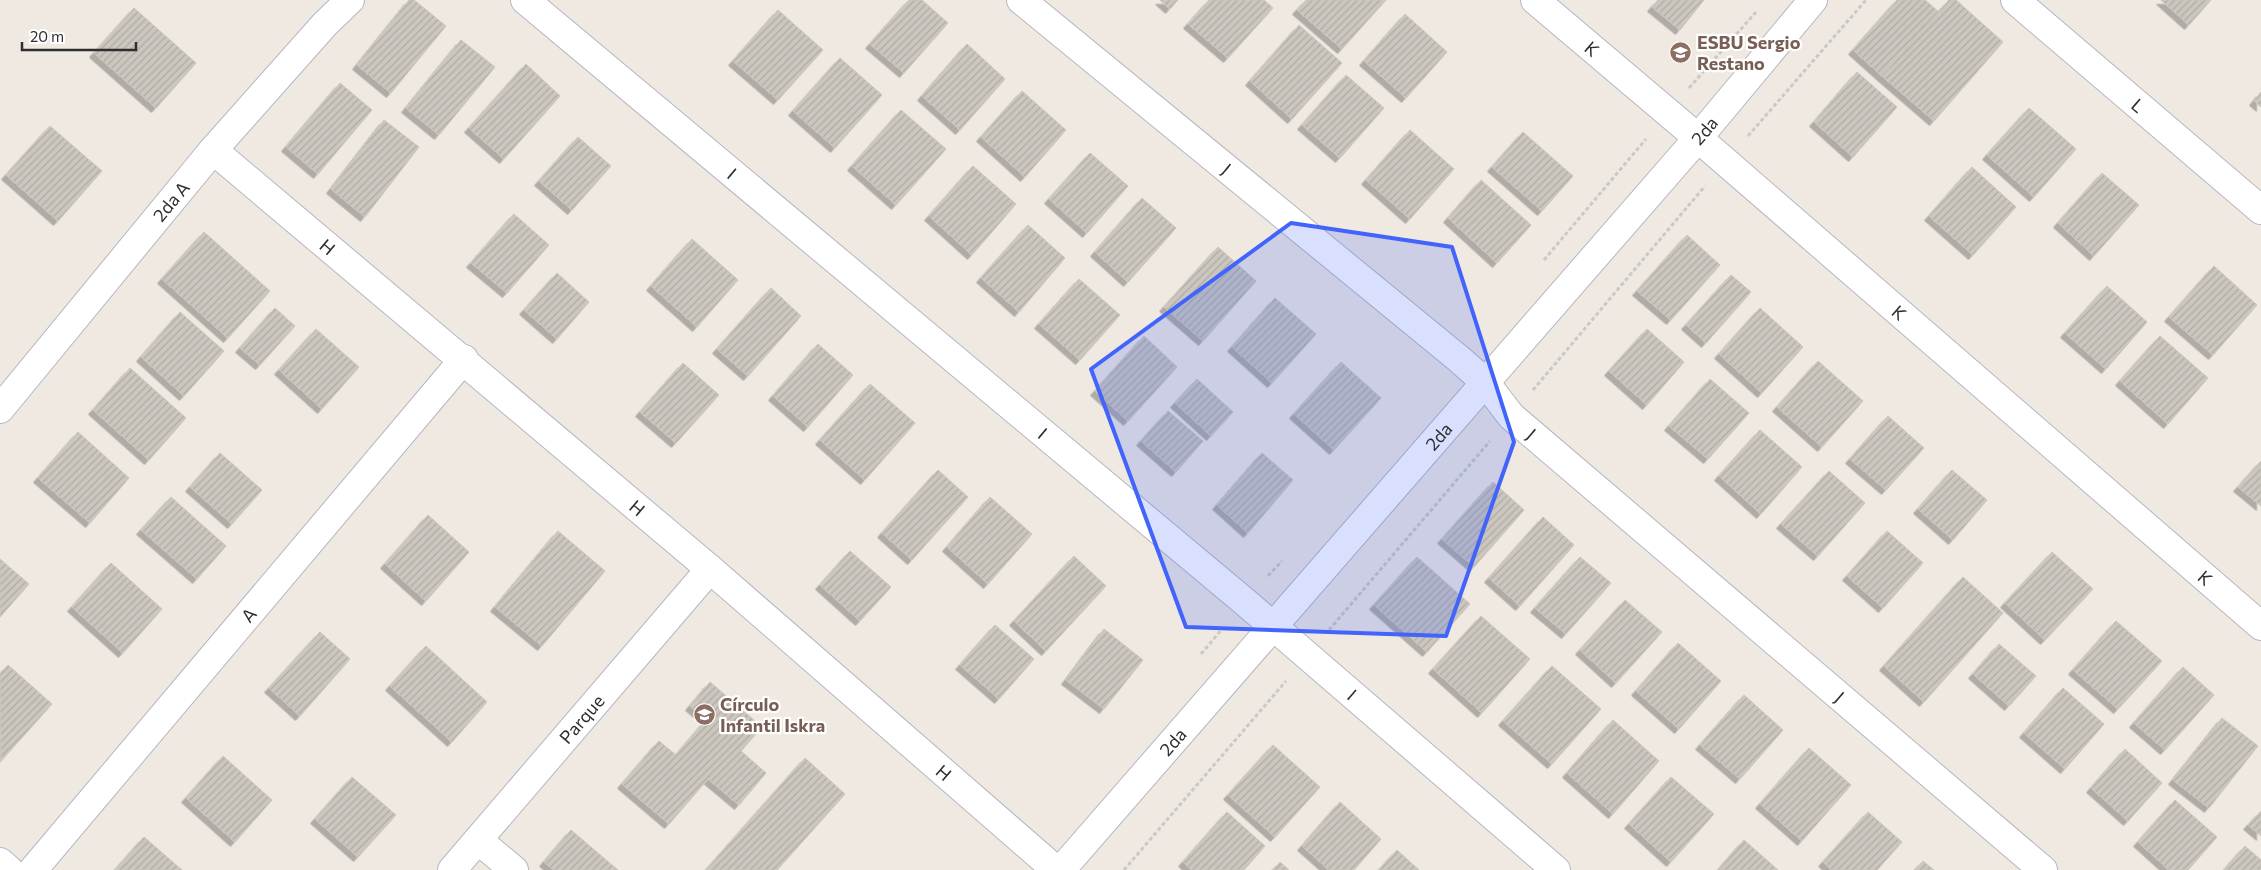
<svg xmlns="http://www.w3.org/2000/svg" width="2261" height="870" viewBox="0 0 2261 870" font-family="Commissioner,sans-serif">
<style>
.building{fill:url(#building-hatch);stroke:#cbc5ba;filter:url(#shadow)}
.lines{fill:none;stroke-linecap:round;stroke-linejoin:round}
.minor-casing{stroke:#b4b7c1;stroke-width:30}
.path{stroke:#c9c9c9;stroke-width:3;stroke-dasharray:4 2.5;stroke-linecap:butt}
.minor{stroke:#fff;stroke-width:28}
.marked{fill:#4264fb;fill-opacity:0.2;stroke:#4264fb;stroke-width:4;stroke-linejoin:round}
.labels{text-anchor:middle;dominant-baseline:central;stroke-width:4.5;stroke-linejoin:round;paint-order:stroke}
.education-label{font-size:18px;font-weight:bold;fill:#785e54;stroke:#fff;text-anchor:start}
.street-label{font-size:18px;fill:#2e2e2e;stroke:#fff}
</style>
<defs>
<pattern id="building-hatch" width="6" height="6" patternUnits="userSpaceOnUse" patternTransform="scale(1.25)"><rect width="6" height="6" fill="#cbc7bf"/><path d="M-1 1l2-2M0 6l6-6M5 7l2-2" fill="none" stroke="#afaba4"/></pattern>
<filter id="shadow"><feDropShadow dx="-4.5" dy="4.5" stdDeviation="0" flood-color="#0004"/></filter>
</defs>
<rect width="100%" height="100%" fill="#efe9e1"/>
<g class="building">
<path d="M409,0H414L446,26L391,93L357,65Z"/>
<path d="M909,0H922L948,23L904,73L870,44Z"/>
<path d="M1160,0H1178L1170,9Z"/>
<path d="M1209,0H1264L1273,8L1228,58L1188,24Z"/>
<path d="M1306,0H1386L1342,49L1297,10Z"/>
<path d="M1658,0H1704L1680,30L1652,7Z"/>
<path d="M1897,0H1925L1939,12L1882,76L1853,50Z"/>
<path d="M1949,0H1956L2003,42L1934,121L1882,76Z"/>
<path d="M2161,0H2211L2189,25Z"/>
<path d="M134,8L196,63L156,108L94,53Z"/>
<path d="M778,10L823,50L778,100L733,61Z"/>
<path d="M1405,14L1447,52L1406,98L1364,61Z"/>
<path d="M1299,25L1342,63L1292,119L1250,81Z"/>
<path d="M461,40L495,67L439,135L406,108Z"/>
<path d="M967,44L1005,79L960,130L922,96Z"/>
<path d="M840,58L882,95L835,148L793,111Z"/>
<path d="M526,64L560,96L504,159L469,128Z"/>
<path d="M1857,72L1897,107L1853,157L1814,122Z"/>
<path d="M1346,75L1384,108L1340,158L1302,125Z"/>
<path d="M340,83L372,110L318,174L286,147Z"/>
<path d="M1022,91L1066,130L1025,177L981,137Z"/>
<path d="M2261,92V107L2254,101Z"/>
<path d="M2029,108L2076,149L2034,197L1987,155Z"/>
<path d="M901,110L946,149L896,205L852,166Z"/>
<path d="M384,120L419,147L365,217L331,189Z"/>
<path d="M50,126L102,171L58,221L6,175Z"/>
<path d="M1410,130L1454,169L1410,219L1366,180Z"/>
<path d="M1523,132L1573,176L1542,211L1492,167Z"/>
<path d="M578,137L611,166L572,210L539,181Z"/>
<path d="M1090,153L1128,186L1087,233L1049,199Z"/>
<path d="M973,166L1016,204L972,255L929,216Z"/>
<path d="M1972,167L2016,207L1973,255L1929,216Z"/>
<path d="M2102,173L2139,205L2094,256L2058,223Z"/>
<path d="M1481,180L1531,225L1497,263L1448,218Z"/>
<path d="M1142,198L1176,228L1128,282L1095,252Z"/>
<path d="M514,214L549,245L507,293L471,263Z"/>
<path d="M1028,225L1065,258L1019,312L981,278Z"/>
<path d="M204,232L270,291L228,338L162,279Z"/>
<path d="M1687,235L1720,265L1671,320L1637,291Z"/>
<path d="M692,239L738,280L697,327L651,286Z"/>
<path d="M1218,247L1256,281L1203,341L1164,307Z"/>
<path d="M2214,266L2257,305L2213,355L2169,317Z"/>
<path d="M557,273L589,302L557,339L524,310Z"/>
<path d="M1731,275L1751,292L1706,343L1686,325Z"/>
<path d="M1079,279L1120,315L1080,360L1039,324Z"/>
<path d="M2107,286L2147,322L2106,369L2065,333Z"/>
<path d="M771,288L801,316L748,376L717,349Z"/>
<path d="M1275,298L1316,334L1272,383L1232,347Z"/>
<path d="M275,308L295,326L260,365L240,348Z"/>
<path d="M1760,308L1803,347L1762,393L1719,354Z"/>
<path d="M180,312L224,351L184,396L141,357Z"/>
<path d="M316,329L359,367L322,409L279,370Z"/>
<path d="M1647,329L1684,362L1647,405L1609,371Z"/>
<path d="M1144,336L1177,367L1128,421L1095,391Z"/>
<path d="M2160,336L2208,378L2168,424L2120,381Z"/>
<path d="M818,344L853,375L808,427L773,396Z"/>
<path d="M1818,361L1863,401L1822,447L1777,407Z"/>
<path d="M1341,362L1381,398L1334,450L1294,414Z"/>
<path d="M683,363L719,395L676,443L640,412Z"/>
<path d="M130,368L186,418L149,460L93,410Z"/>
<path d="M1197,379L1233,412L1211,436L1175,403Z"/>
<path d="M1710,379L1749,413L1708,459L1669,426Z"/>
<path d="M870,384L915,423L865,480L820,440Z"/>
<path d="M1168,411L1203,441L1176,472L1141,441Z"/>
<path d="M1888,416L1924,448L1886,490L1850,459Z"/>
<path d="M1760,430L1802,467L1761,514L1719,476Z"/>
<path d="M78,432L129,478L90,523L38,478Z"/>
<path d="M220,453L262,490L232,524L190,487Z"/>
<path d="M1262,453L1293,480L1248,533L1217,505Z"/>
<path d="M2261,461V506L2238,487Z"/>
<path d="M938,470L968,497L912,560L882,533Z"/>
<path d="M1952,470L1987,500L1953,540L1918,509Z"/>
<path d="M1829,471L1865,503L1818,556L1781,524Z"/>
<path d="M1493,482L1524,510L1474,567L1442,539Z"/>
<path d="M171,497L226,546L197,579L141,530Z"/>
<path d="M990,497L1032,534L988,584L947,547Z"/>
<path d="M428,515L469,552L426,601L385,564Z"/>
<path d="M1543,517L1574,545L1520,606L1489,578Z"/>
<path d="M558,531L605,571L542,646L495,607Z"/>
<path d="M1887,531L1923,563L1883,608L1847,576Z"/>
<path d="M850,551L891,587L860,621L820,585Z"/>
<path d="M2052,552L2093,589L2045,640L2005,603Z"/>
<path d="M1074,556L1106,586L1046,651L1014,621Z"/>
<path d="M1417,557L1470,604L1427,652L1374,605Z"/>
<path d="M1580,557L1611,583L1566,634L1535,608Z"/>
<path d="M0,559L29,584L0,617Z"/>
<path d="M111,563L162,609L123,653L72,607Z"/>
<path d="M1963,577L2003,613L1924,702L1884,666Z"/>
<path d="M1625,600L1662,632L1616,683L1580,650Z"/>
<path d="M1481,616L1530,659L1482,713L1433,669Z"/>
<path d="M2116,621L2162,661L2118,709L2073,670Z"/>
<path d="M995,625L1034,659L999,699L960,665Z"/>
<path d="M1104,629L1143,660L1104,709L1066,680Z"/>
<path d="M320,632L350,659L300,716L269,688Z"/>
<path d="M1678,643L1721,681L1679,729L1636,691Z"/>
<path d="M1999,644L2036,676L2009,706L1973,674Z"/>
<path d="M426,646L487,702L452,742L390,686Z"/>
<path d="M8,665L52,704L1,761L0,674Z"/>
<path d="M1552,666L1601,709L1552,764L1503,721Z"/>
<path d="M2183,667L2214,695L2165,750L2134,723Z"/>
<path d="M710,682L762,727L741,751L766,773L739,805L708,779L669,824L622,784L659,741L676,755L706,720L690,706Z"/>
<path d="M2063,688L2104,724L2065,769L2024,733Z"/>
<path d="M1744,695L1783,730L1740,779L1700,745Z"/>
<path d="M2222,718L2258,746L2209,808L2173,780Z"/>
<path d="M1613,720L1659,761L1613,814L1567,773Z"/>
<path d="M1273,745L1320,787L1275,837L1228,795Z"/>
<path d="M1809,748L1851,785L1802,841L1760,804Z"/>
<path d="M2125,749L2162,783L2128,821L2091,788Z"/>
<path d="M223,756L272,800L235,842L186,798Z"/>
<path d="M805,758L845,794L777,870H706Z"/>
<path d="M352,777L396,815L358,857L315,819Z"/>
<path d="M1671,777L1714,814L1671,862L1629,824Z"/>
<path d="M2175,800L2217,837L2188,870H2169L2138,842Z"/>
<path d="M1340,802L1381,839L1354,870H1329L1302,846Z"/>
<path d="M2261,811V836L2248,825Z"/>
<path d="M1227,812L1265,846L1244,870H1192L1183,862Z"/>
<path d="M1868,812L1902,842L1877,870H1832L1823,862Z"/>
<path d="M571,830L618,870H554L544,862Z"/>
<path d="M144,837L182,870H115Z"/>
<path d="M1744,840L1778,870H1718Z"/>
<path d="M2245,846L2261,860V870H2224Z"/>
<path d="M1397,850L1419,870H1379Z"/>
<path d="M1923,861L1934,870H1915Z"/>
<path d="M1280,862L1289,870H1273Z"/>
</g>
<g class="lines">
<defs>
<g id="minor">
<path id="s1" d="M525,0L1245,602L1556,870"/>
<path id="s2" d="M1021,0L1459,359L1485,382L1511,416L2043,870"/>
<path id="s3" d="M1535,0L1698,138L2261,626"/>
<path id="s4" d="M2015,0L2261,210"/>
<path id="s5" d="M213,150L710,569L1056,870"/>
<path id="s6" d="M0,409L213,150L325,24L350,0"/>
<path d="M478,840L514,870"/>
<path d="M0,862L9,870"/>
<path id="s7" d="M33,870L464,359"/>
<path id="s8" d="M452,870L710,569"/>
<path id="s9" d="M1061,870L1698,138L1813,0"/>
</g>
</defs>
<use href="#minor" class="minor-casing"/>
<g class="path">
<path d="M1689,88L1756,12"/>
<path d="M1748,136L1866,0"/>
<path d="M1544,260L1646,139"/>
<path d="M1533,390L1705,186"/>
<path d="M1268,576L1282,561"/>
<path d="M1329,630L1490,441"/>
<path d="M1201,654L1223,628"/>
<path d="M1124,870L1286,681"/>
</g>
<use href="#minor" class="minor"/>
</g>
<path class="marked" d="M1291,223L1452,247L1514,442L1446,636L1186,627L1091,369Z"/>
<defs>
<symbol id="school-disc" viewBox="-11 -11 22 22"><circle r="9.5" fill="#8d6e63" stroke="#fff"/><path d="M0-5L7-2L0 1L-7-2ZM-4 1L0 2.5L4 1V4Q0 6-4 4Z" fill="#fff"/></symbol>
</defs>
<g fill-rule="evenodd">
<use href="#school-disc" x="1668" y="40" width="25" height="25"/>
<use href="#school-disc" x="692" y="702" width="25" height="25"/>
</g>
<g class="labels">
<g class="education-label">
<text x="1697" y="42">ESBU Sergio<tspan x="1697" dy="21">Restano</tspan></text>
<text x="720" y="704">Círculo<tspan x="720" dy="21">Infantil Iskra</tspan></text>
</g>
<g class="street-label">
<text stroke="none"><textPath href="#s3" startOffset="75">K</textPath></text>
<text stroke="none"><textPath href="#s4" startOffset="162">L</textPath></text>
<text stroke="none"><textPath href="#s9" startOffset="980">2da</textPath></text>
<text stroke="none"><textPath href="#s2" startOffset="266">J</textPath></text>
<text stroke="none"><textPath href="#s1" startOffset="270">I</textPath></text>
<text stroke="none"><textPath href="#s6" startOffset="269">2da A</textPath></text>
<text stroke="none"><textPath href="#s5" startOffset="150">H</textPath></text>
<text stroke="none"><textPath href="#s3" startOffset="480">K</textPath></text>
<text stroke="none"><textPath href="#s1" startOffset="675">I</textPath></text>
<text stroke="none"><textPath href="#s2" startOffset="671">J</textPath></text>
<text stroke="none"><textPath href="#s9" startOffset="575">2da</textPath></text>
<text stroke="none"><textPath href="#s5" startOffset="555">H</textPath></text>
<text stroke="none"><textPath href="#s3" startOffset="885">K</textPath></text>
<text stroke="none"><textPath href="#s7" startOffset="334">A</textPath></text>
<text stroke="none"><textPath href="#s1" startOffset="1080">I</textPath></text>
<text stroke="none"><textPath href="#s2" startOffset="1076">J</textPath></text>
<text stroke="none"><textPath href="#s8" startOffset="199">Parque</textPath></text>
<text stroke="none"><textPath href="#s9" startOffset="170">2da</textPath></text>
<text stroke="none"><textPath href="#s5" startOffset="960">H</textPath></text>
</g>
</g>
<path d="M22 42v8h114v-8" fill="none" stroke="#2e2e2e" stroke-width="2.5"/>
<text x="30" y="42" font-size="15" fill="#2e2e2e" stroke="#ffffff" stroke-width="4" paint-order="stroke">20 m</text>
</svg>
